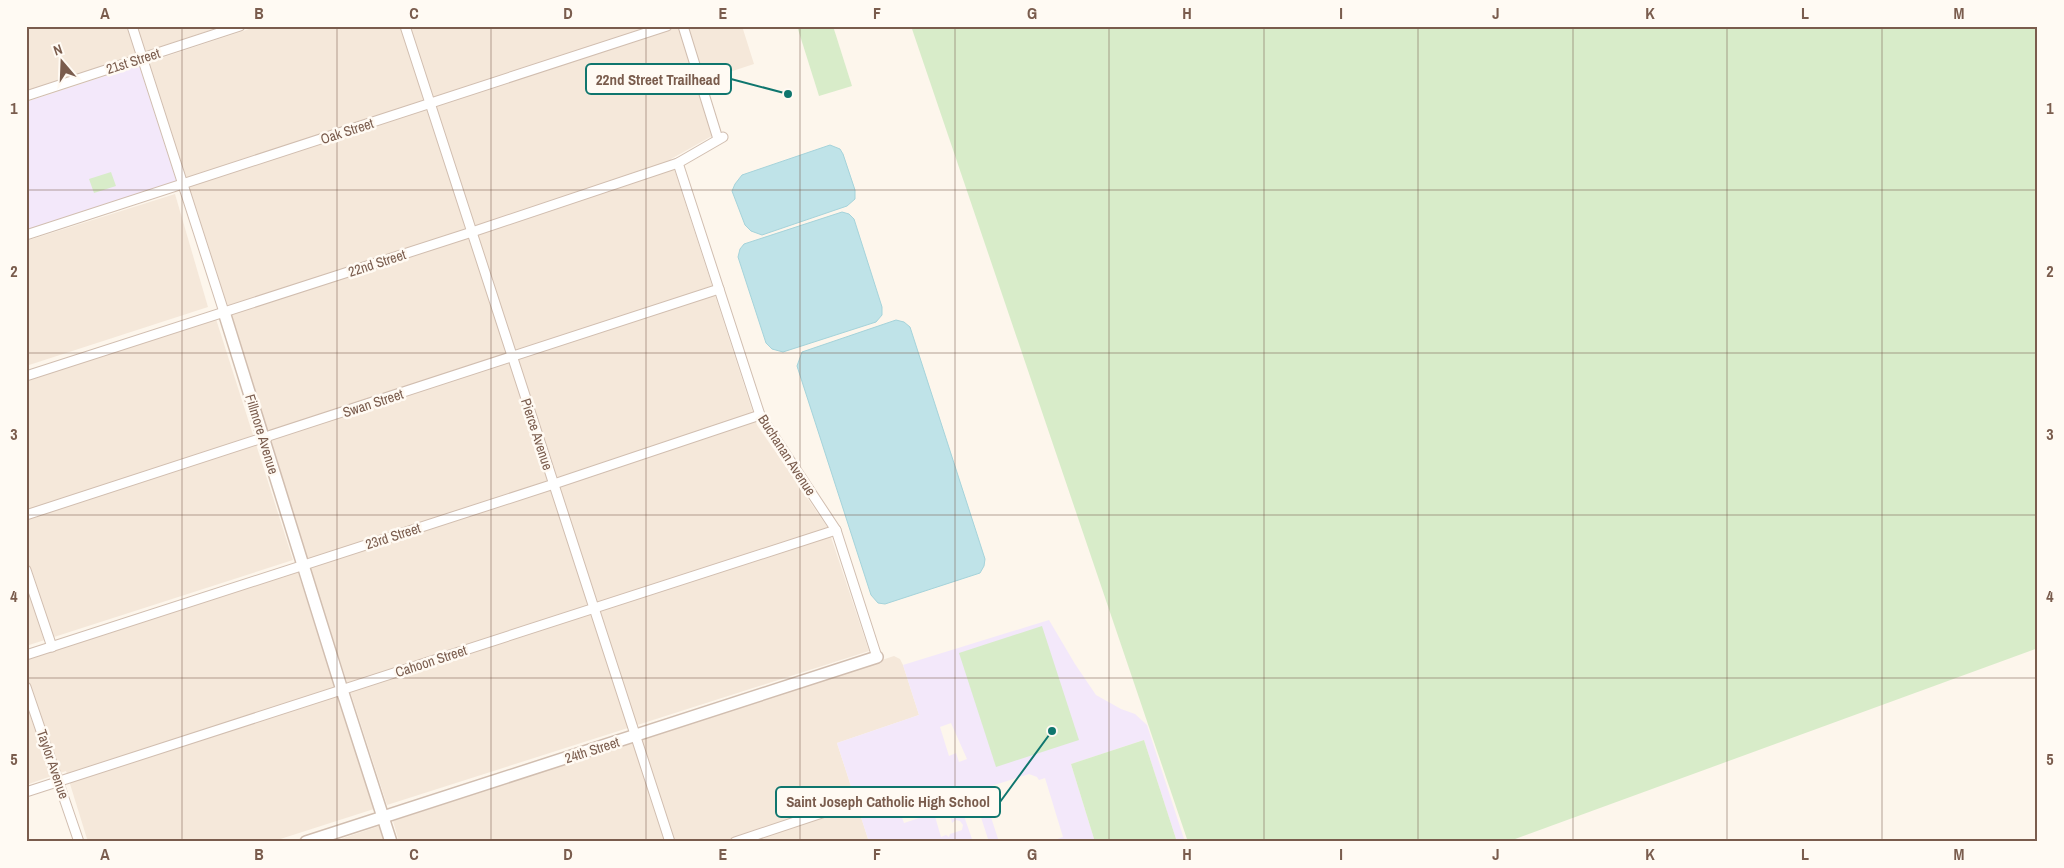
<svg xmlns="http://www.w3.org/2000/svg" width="2064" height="868" viewBox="0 0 2064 868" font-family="'Archivo Narrow',sans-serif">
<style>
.residential{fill:#f5e8da}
.education{fill:#f3e8fa;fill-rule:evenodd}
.green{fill:#d8ecc9}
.water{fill:#bfe3e8;stroke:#a5d3da}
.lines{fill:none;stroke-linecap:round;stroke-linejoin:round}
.minor-casing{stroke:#d1beb0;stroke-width:11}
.tertiary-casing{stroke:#d1beb0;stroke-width:14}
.minor{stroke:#fff;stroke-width:9}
.tertiary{stroke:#fff;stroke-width:11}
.grid{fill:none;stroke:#7a5c4d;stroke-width:1;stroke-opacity:0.55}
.labels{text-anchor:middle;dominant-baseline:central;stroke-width:5;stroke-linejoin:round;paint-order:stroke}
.street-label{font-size:14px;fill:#7a5c4d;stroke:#fffaf3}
.leader{fill:none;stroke:#0f766e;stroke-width:2}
.callout-dot{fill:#0f766e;stroke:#fffaf3;stroke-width:2}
.callout{fill:#fffaf3;stroke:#0f766e;stroke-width:2}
.callout-label{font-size:15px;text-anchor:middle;font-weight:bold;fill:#7a5c4d}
.neatline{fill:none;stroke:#7a5c4d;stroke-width:2}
.grid-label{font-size:16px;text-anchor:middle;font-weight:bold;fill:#7a5c4d}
</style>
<rect width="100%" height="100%" fill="#fdf6ec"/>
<g class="residential">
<path d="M26,26H223L26,91Z"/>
<path d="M258,26H742L754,64L696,83L712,136L671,159L757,425L828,528L869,651L387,805L146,63Z"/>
<path d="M175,194L208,307L26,366V241Z"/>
<path d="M216,319L293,560L26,646V381Z"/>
<path d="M297,570L374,809L271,842H88L66,771L26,785V659Z"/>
<path d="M894,656L900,659L903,665L919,715L837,743L869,842H399L393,821Z"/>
<path d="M379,826L384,842H331H332Z"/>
</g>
<g class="education">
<path d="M139,65L177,182L26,231V102Z"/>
<path d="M1049,620L1075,664L1096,695L1121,709L1135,714L1147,725L1185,842H1177L1144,740L1071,764L1095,842H1049L1063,837L1045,778L1039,780L1037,777L1029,774L982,789L999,842H989L974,796L952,804L953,807L948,809L952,819L964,816L972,839L966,842H869L837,743L919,715L903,665ZM951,723L967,759L959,762L956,753L949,756L940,727ZM942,791L946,804H948L952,823L956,820L960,821L963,825L962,830L950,834L949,837L946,835L941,837L934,813L904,823L898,806L905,804L906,807L930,800L929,795Z"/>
</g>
<g class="green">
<path d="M797,26H833L852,86L819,96Z"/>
<path d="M911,26H2038V648L1507,842H1188Z"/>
<path d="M111,172L116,186L94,193L89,179Z"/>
<path d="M1042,626L1079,740L996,767L959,653Z"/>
<path d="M1144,740L1177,842H1095L1071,764Z"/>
</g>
<g class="water">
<path d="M830,145L840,149L843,154L855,190V199L847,206L762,235L751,231L745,225L732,191L735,184L742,175Z"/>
<path d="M842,212L849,214L854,219L882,307V315L876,322L783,352L772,349L766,343L738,257L740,249L744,244Z"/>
<path d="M896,320L904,322L910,327L985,559L984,566L980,573L885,604L878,603L871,595L797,366L802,352Z"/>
</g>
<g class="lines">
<defs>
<g id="minor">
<path d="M132,26L224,312"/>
<path d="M405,26L670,842"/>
<path d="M683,26L718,139"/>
<path d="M26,96L240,26"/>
<path d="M678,163L760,415L836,530L877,657"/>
<path d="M26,235L667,26"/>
<path d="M26,376L472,232L678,163L723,137"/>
<path d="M26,515L719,289"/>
<path d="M26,570L52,647"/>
<path d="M26,655L554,484L760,415"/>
<path d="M26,687L79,842"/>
<path d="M26,792L836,530"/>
<path d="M735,842L834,809"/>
</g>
<g id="tertiary">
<path d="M224,312L342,690L391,842"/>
<path d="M306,842L877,657"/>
</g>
</defs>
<use href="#minor" class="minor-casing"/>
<use href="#tertiary" class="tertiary-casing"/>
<use href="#minor" class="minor"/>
<use href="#tertiary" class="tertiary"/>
</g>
<path class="grid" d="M182,26V842M337,26V842M491,26V842M646,26V842M800,26V842M955,26V842M1109,26V842M1264,26V842M1418,26V842M1573,26V842M1727,26V842M1882,26V842M26,190H2038M26,353H2038M26,515H2038M26,678H2038"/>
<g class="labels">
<g class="street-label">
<text transform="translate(133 61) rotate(-18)">21st Street</text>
<text transform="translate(347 131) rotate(-18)">Oak Street</text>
<text transform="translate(377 263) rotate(-18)">22nd Street</text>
<text transform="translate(373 403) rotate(-18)">Swan Street</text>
<text transform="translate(262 434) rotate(73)">Fillmore Avenue</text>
<text transform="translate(537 434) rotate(72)">Pierce Avenue</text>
<text transform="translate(787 455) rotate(57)">Buchanan Avenue</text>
<text transform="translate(393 536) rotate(-18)">23rd Street</text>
<text transform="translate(431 661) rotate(-18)">Cahoon Street</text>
<text transform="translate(592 750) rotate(-18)">24th Street</text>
<text transform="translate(53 764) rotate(71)">Taylor Avenue</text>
</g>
</g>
<path class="leader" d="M788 94L731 79M1052 731L1000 802"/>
<g class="callout-dot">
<circle cx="788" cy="94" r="5"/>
<circle cx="1052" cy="731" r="5"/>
</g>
<g class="callout">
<rect x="586" y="64" width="145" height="30" rx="5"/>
<rect x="776" y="787" width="224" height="30" rx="5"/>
</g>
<g class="callout-label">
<text x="658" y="85">22nd Street Trailhead</text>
<text x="888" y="807">Saint Joseph Catholic High School</text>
</g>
<rect width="2064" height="868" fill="none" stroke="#fffaf3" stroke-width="55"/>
<g transform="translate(62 62) rotate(341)" stroke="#fffaf3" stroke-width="4" paint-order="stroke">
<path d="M0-4L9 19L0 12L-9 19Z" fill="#7a5c4d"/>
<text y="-8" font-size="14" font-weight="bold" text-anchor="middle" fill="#7a5c4d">N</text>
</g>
<rect x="28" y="28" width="2008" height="812" class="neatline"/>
<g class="grid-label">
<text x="105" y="19">A</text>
<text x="259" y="19">B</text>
<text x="414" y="19">C</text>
<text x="568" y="19">D</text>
<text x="723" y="19">E</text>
<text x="877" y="19">F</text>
<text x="1032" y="19">G</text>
<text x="1187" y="19">H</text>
<text x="1341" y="19">I</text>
<text x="1496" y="19">J</text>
<text x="1650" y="19">K</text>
<text x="1805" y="19">L</text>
<text x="1959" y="19">M</text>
<text x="14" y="114">1</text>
<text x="2050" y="114">1</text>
<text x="14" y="277">2</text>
<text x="2050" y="277">2</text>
<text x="14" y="440">3</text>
<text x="2050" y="440">3</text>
<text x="14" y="602">4</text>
<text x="2050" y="602">4</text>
<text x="14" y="765">5</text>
<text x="2050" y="765">5</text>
<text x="105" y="860">A</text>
<text x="259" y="860">B</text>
<text x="414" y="860">C</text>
<text x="568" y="860">D</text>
<text x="723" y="860">E</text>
<text x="877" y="860">F</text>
<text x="1032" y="860">G</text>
<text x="1187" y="860">H</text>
<text x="1341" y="860">I</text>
<text x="1496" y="860">J</text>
<text x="1650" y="860">K</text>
<text x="1805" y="860">L</text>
<text x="1959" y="860">M</text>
</g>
</svg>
